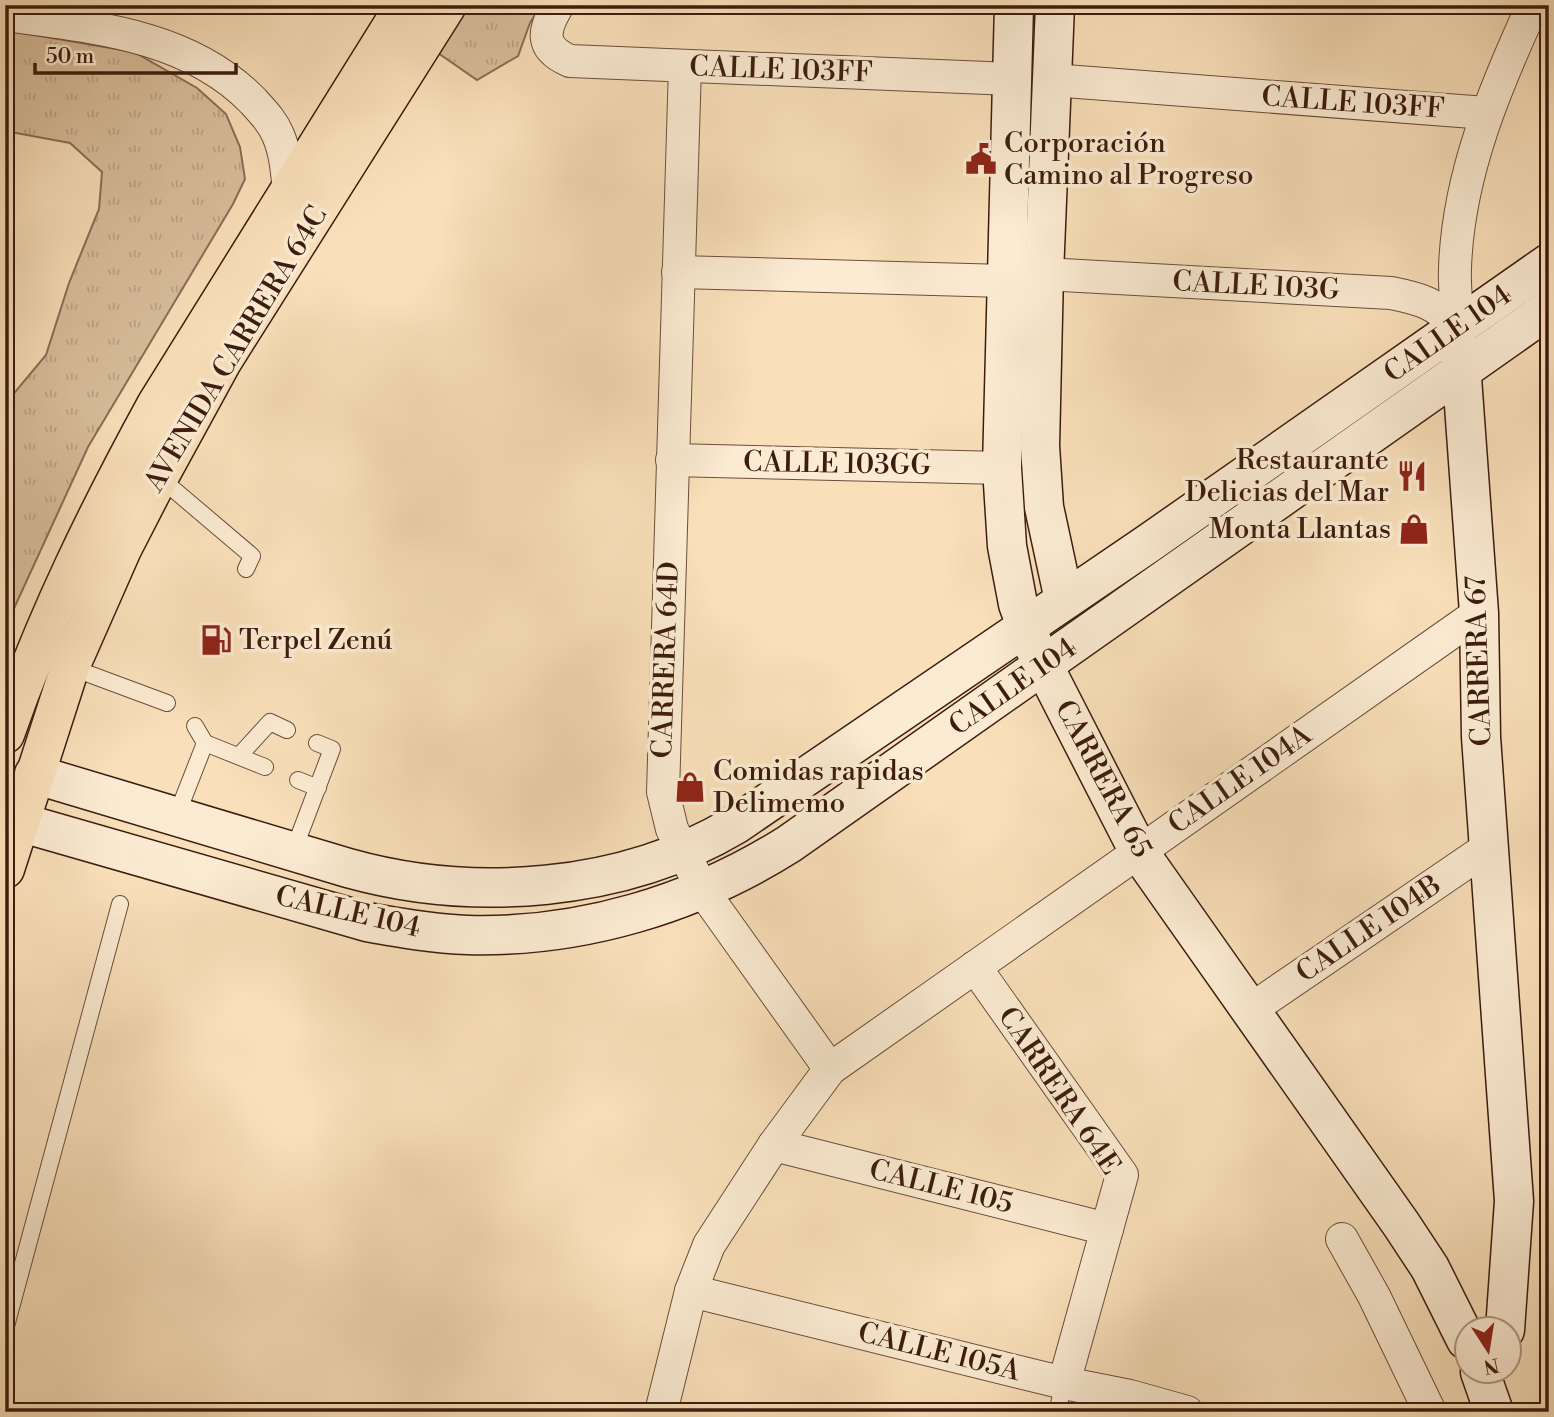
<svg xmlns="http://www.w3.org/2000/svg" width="1554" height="1417" viewBox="0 0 1554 1417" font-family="'Libre Bodoni',serif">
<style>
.grass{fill:url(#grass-tufts);stroke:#8b6e56;stroke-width:2}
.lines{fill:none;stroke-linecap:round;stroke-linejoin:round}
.service-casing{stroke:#6c4d3a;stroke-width:18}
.minor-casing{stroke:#6c4d3a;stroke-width:34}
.secondary-casing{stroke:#3d1c0f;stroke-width:41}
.primary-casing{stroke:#3d1c0f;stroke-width:41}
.service{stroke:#fbebd2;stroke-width:16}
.minor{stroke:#fbebd2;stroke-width:32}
.secondary{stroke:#fbebd2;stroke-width:38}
.primary{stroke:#f9e0ba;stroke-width:38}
.labels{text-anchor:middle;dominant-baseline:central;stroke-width:7;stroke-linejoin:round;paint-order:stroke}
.street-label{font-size:28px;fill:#3d1c0f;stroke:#fbebd2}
.poi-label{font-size:28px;fill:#3d1c0f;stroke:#fbebd2;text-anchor:start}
</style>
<defs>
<pattern id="grass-tufts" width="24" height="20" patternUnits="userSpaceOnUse" patternTransform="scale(1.75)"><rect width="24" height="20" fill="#d9bf9d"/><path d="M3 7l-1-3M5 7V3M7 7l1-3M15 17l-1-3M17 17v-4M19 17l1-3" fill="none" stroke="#bba486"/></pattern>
</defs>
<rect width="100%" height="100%" fill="#f9e0ba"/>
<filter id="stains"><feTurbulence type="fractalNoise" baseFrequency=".00286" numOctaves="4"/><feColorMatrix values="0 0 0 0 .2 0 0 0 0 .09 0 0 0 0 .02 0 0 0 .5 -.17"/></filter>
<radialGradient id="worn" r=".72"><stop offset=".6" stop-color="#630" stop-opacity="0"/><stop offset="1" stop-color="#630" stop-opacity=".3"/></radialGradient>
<g class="grass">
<path d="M468,5H542L530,23L518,56L477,80L438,53Z"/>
<path d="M5,30L134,52L197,88L226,114L240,147L245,179L233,204L88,447L5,628V404L46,355L69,283L99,209L102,172L70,143L5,131Z"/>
</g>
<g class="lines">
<defs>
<g id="service">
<path d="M159,477L252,556L246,569"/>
<path d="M70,667L167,703"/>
<path d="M195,726L205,743"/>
<path d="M239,756L270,722L287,730"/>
<path d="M298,780L318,788"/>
<path d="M176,817L205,743L265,767"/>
<path d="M293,852L332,749L317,743"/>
<path d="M5,1330L120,904"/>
<path d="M1057,1412L1064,1383"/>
</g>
<g id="minor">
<path d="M558,5C543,30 539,48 570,61L1012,79"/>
<path d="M5,15C91,27 188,34 253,101C263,112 272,121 278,135C286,153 287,173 289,192"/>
<path d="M685,66L663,792L672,829L703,891L830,1069"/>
<path d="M1052,80L1486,113"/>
<path d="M678,272L1005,281"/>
<path d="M1044,274L1391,293C1422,299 1437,304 1458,327"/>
<path d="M1458,327C1457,307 1454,287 1455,268C1458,175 1495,88 1533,5"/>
<path d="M672,460L1002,468"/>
<path d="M975,967L1122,1175L1064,1383"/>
<path d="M1250,1010L1489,847"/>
<path d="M774,1145L1107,1229"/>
<path d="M1342,1239L1374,1296L1430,1412"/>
<path d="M691,1291L1064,1383L1130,1396L1187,1412"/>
<path d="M661,1412L691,1291L709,1245L774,1145L830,1069L1479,613"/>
</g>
<g id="secondary">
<path d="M1014,5L1002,468L1007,546L1018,604L1034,647L1139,852L1401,1224L1430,1268L1466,1340"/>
<path d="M1055,5L1044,274L1040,446L1044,507L1064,600"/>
<path d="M1460,350L1479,613L1481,737L1514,1201L1505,1330"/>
<path d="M34,774L348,868C473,903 623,892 735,825L1149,543L1549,263"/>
<path d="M19,822L367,922C400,928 434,934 468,935C581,938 694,904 789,844L1549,309"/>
<path d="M1480,1372L1494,1412"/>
</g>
<g id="primary">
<path d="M5,734C45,619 98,511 156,405L405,5"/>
<path d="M5,869L70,667L122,549L159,477L223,360L447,5"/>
</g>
</defs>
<use href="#service" class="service-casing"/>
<use href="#minor" class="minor-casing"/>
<use href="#secondary" class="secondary-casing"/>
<use href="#primary" class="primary-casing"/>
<use href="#service" class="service"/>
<use href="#minor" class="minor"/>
<use href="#secondary" class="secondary"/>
<use href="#primary" class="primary"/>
</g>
<defs>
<symbol id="civic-bare" viewBox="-9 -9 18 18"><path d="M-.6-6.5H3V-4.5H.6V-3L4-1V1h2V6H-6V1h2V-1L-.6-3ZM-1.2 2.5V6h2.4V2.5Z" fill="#8f2418" stroke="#fbebd2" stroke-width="2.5" paint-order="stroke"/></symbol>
<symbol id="restaurant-bare" viewBox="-9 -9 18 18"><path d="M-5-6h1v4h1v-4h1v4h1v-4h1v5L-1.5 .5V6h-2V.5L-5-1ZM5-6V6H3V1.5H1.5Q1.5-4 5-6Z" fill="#8f2418" stroke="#fbebd2" stroke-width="2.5" paint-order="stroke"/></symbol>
<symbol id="shop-bare" viewBox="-9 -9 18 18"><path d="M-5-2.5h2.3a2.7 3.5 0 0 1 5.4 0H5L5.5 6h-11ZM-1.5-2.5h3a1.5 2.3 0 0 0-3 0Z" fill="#8f2418" stroke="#fbebd2" stroke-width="2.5" paint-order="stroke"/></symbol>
<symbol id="fuel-bare" viewBox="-9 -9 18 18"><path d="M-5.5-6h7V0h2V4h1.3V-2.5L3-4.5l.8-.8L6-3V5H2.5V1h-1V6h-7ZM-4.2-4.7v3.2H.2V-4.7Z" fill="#8f2418" stroke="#fbebd2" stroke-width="2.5" paint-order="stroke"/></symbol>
</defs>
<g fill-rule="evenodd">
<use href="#civic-bare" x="959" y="137" width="44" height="44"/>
<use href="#restaurant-bare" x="1390" y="454" width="44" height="44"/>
<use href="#shop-bare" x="1392" y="507" width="44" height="44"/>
<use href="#fuel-bare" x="194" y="618" width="44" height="44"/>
<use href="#shop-bare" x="668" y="765" width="44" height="44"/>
</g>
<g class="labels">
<g class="street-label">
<text transform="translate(781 70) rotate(2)">CALLE 103FF</text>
<text transform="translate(1353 103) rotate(4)">CALLE 103FF</text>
<text transform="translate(1256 286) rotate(3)">CALLE 103G</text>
<text transform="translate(1448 334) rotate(-35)">CALLE 104</text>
<text transform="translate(236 349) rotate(-59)">AVENIDA CARRERA 64C</text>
<text transform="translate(837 464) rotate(1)">CALLE 103GG</text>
<text transform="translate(666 660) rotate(-88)">CARRERA 64D</text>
<text transform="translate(1479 661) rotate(-92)">CARRERA 67</text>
<text transform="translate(1013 687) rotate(-35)">CALLE 104</text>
<text transform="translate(1103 779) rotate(62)">CARRERA 65</text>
<text transform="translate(1240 780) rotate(-35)">CALLE 104A</text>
<text transform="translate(348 912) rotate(13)">CALLE 104</text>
<text transform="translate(1369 929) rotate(-34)">CALLE 104B</text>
<text transform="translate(1059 1091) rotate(56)">CARRERA 64E</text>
<text transform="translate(941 1187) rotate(14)">CALLE 105</text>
<text transform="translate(939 1352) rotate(14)">CALLE 105A</text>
</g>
<g class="poi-label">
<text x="1004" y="143">Corporación<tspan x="1004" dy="32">Camino al Progreso</tspan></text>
<text x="1389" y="460" text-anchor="end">Restaurante<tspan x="1389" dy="32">Delicias del Mar</tspan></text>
<text x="1391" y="529" text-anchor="end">Monta Llantas</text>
<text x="239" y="640">Terpel Zenú</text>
<text x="713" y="771">Comidas rapidas<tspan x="713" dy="32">Delimemo</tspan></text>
</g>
</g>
<rect width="1554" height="1417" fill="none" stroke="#f9e0ba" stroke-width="28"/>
<rect x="7" y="7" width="1540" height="1403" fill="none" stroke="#3d1c0f" stroke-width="3.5"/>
<rect x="14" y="14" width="1526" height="1389" fill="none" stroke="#3d1c0f" stroke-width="2"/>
<g transform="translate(1488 1350) rotate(168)"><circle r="33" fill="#fbebd2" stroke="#af9884" stroke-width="2"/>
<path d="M0-5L12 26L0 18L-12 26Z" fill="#8f2418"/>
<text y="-10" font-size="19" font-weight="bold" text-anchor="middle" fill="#3d1c0f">N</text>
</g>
<path d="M35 63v10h201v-10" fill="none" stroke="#3d1c0f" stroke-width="3.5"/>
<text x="46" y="63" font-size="21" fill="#3d1c0f" stroke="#fbebd2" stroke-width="5" paint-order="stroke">50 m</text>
<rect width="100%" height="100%" filter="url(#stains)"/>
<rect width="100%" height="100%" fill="url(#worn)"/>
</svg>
